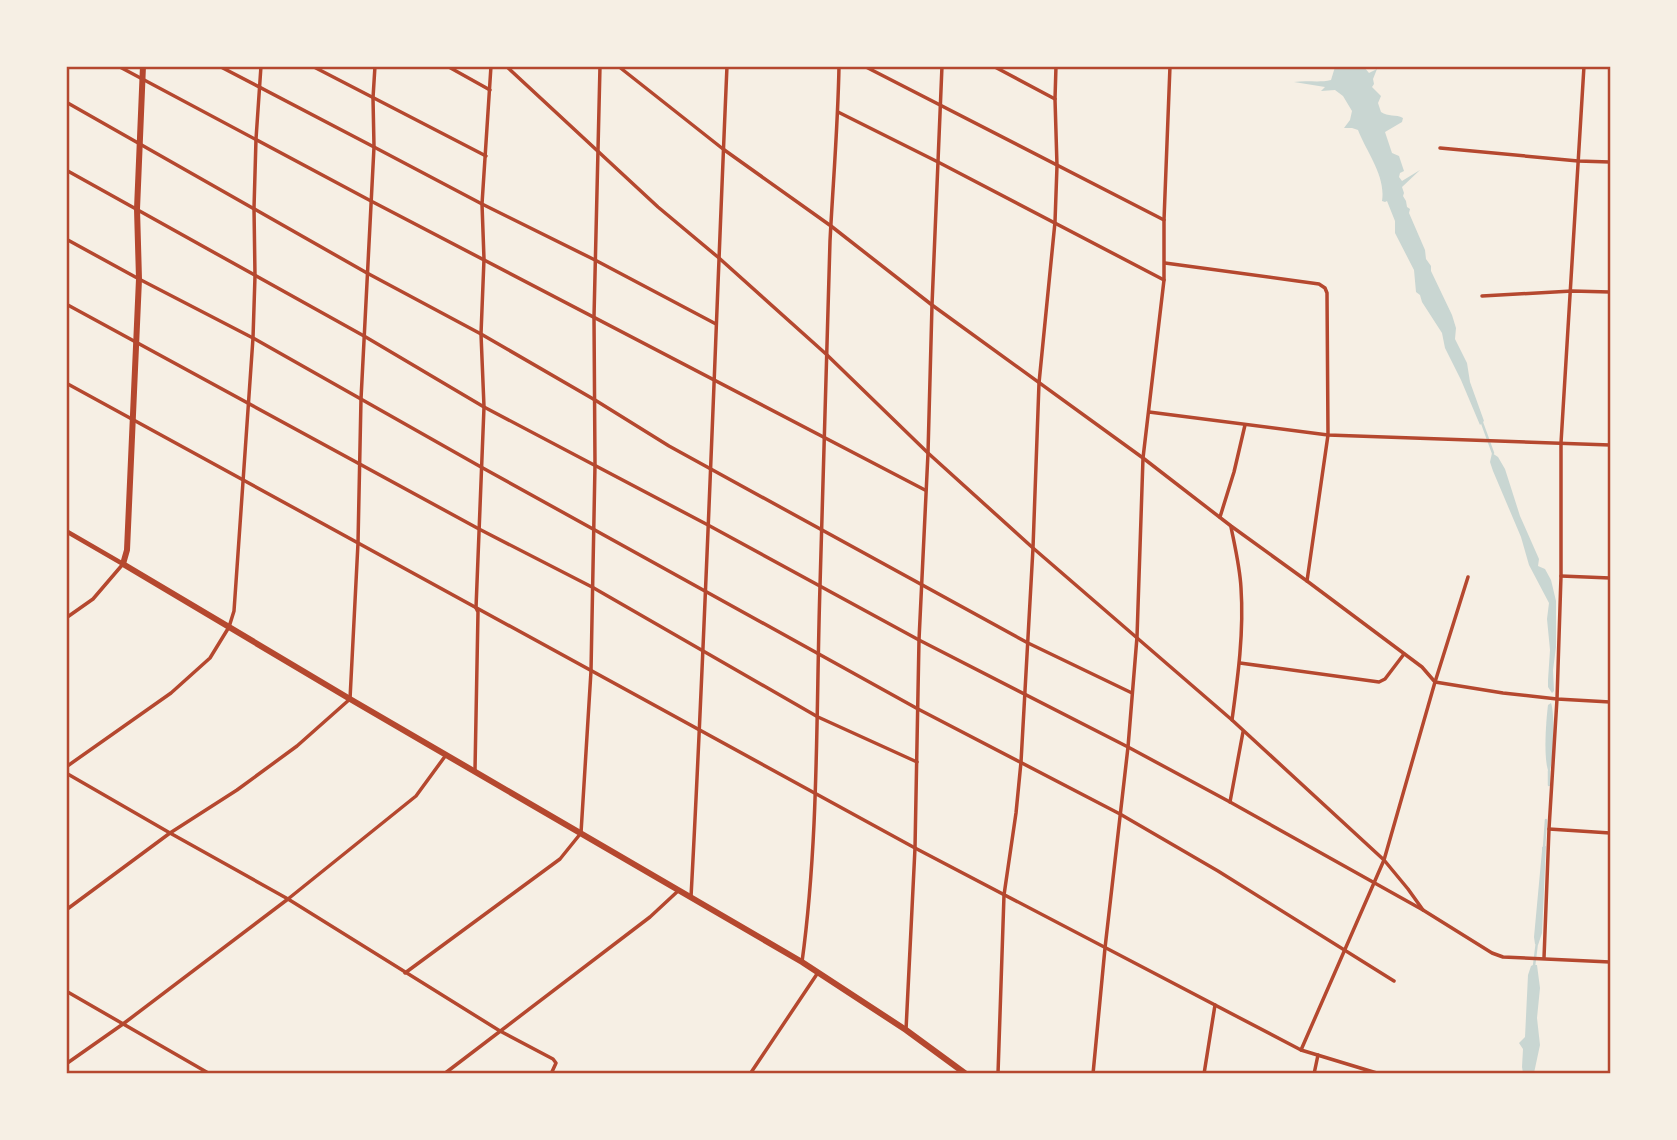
<svg xmlns="http://www.w3.org/2000/svg" width="1677" height="1140" viewBox="0 0 1677 1140" font-family="Helvetica,sans-serif">
<style>
.water{fill:#c9d6d2}
.lines{fill:none;stroke-linecap:round;stroke-linejoin:round}
.stream{stroke:#c9d6d2;stroke-width:2.5}
.minor{stroke:#b5482f;stroke-width:3.5}
.tertiary{stroke:#b5482f;stroke-width:4.5}
.trunk{stroke:#b5482f;stroke-width:6}
.neatline{fill:none;stroke:#b5482f;stroke-width:2.5}
</style>
<rect width="100%" height="100%" fill="#f6efe4"/>
<g class="water">
<path d="M1335,67H1364L1369,73L1377,69L1373,79L1374,84L1372,87L1381,96L1378,103L1381,112C1388,117 1396,114 1403,118L1402,122L1385,132L1392,153L1399,156L1404,171L1400,173L1399,177L1402,181L1420,170L1402,187L1404,193L1403,196L1406,201L1407,207L1410,209L1409,213L1425,250L1426,259L1431,266V271L1452,315L1456,328L1455,339L1467,363L1470,382L1484,421L1480,425L1461,380L1445,348L1442,333L1422,302L1420,295L1416,292L1414,270L1395,233V221L1387,201L1385,202L1382,201C1386,176 1367,153 1358,130L1352,128H1344L1350,120L1352,111L1343,96L1335,90L1321,91L1325,87L1294,82C1307,80 1319,83 1331,80Z"/>
<path d="M1492,453L1498,457L1505,469L1520,516L1539,559L1538,566L1545,569L1551,580L1556,601V647L1553,670L1554,691L1552,693L1548,687V680L1550,650L1547,619L1549,603L1529,565L1521,537L1493,471L1490,462Z"/>
<path d="M1551,703C1555,714 1554,761 1549,773C1543,760 1546,721 1548,705Z"/>
<path d="M1546,846L1542,933L1538,945L1535,944L1534,937L1542,851V847Z"/>
<path d="M1533,965H1537L1540,988L1537,1018L1540,1045L1534,1073H1523L1522,1067L1523,1049L1519,1043L1525,1037L1528,975L1531,966Z"/>
</g>
<g class="lines">
<g class="stream">
<path d="M1481,420L1493,453"/>
<path d="M1549,785V771"/>
<path d="M1544,848L1546,820"/>
<path d="M1534,966L1537,942"/>
</g>
<g class="minor">
<path d="M118,66L371,201L925,490"/>
<path d="M219,66L374,147L482,204L595,260L716,324"/>
<path d="M312,66L486,156"/>
<path d="M447,66L490,90"/>
<path d="M506,66L658,207L719,258L826,354L928,453L1033,548L1232,720L1384,860L1408,889L1423,910L1492,953L1503,957L1610,962"/>
<path d="M618,66L723,149L831,226L932,305L1143,458L1231,526L1307,581L1422,667L1435,682L1503,693L1557,699L1610,702"/>
<path d="M864,66L1164,220"/>
<path d="M993,66L1055,99"/>
<path d="M66,102L367,273L481,334L595,400L669,446L1028,643L1132,693"/>
<path d="M838,112L938,162L1164,280L1143,458L1137,637L1128,747L1105,948L1093,1074"/>
<path d="M1440,148L1578,161L1610,162"/>
<path d="M66,170L364,336L484,407L708,525L919,640L1128,747L1230,802L1423,910"/>
<path d="M66,239L139,279L253,338L481,467L918,709L1120,814L1218,871L1394,981"/>
<path d="M1165,263L1319,284L1325,288L1327,293L1328,435L1307,581"/>
<path d="M1164,280V220L1170,66"/>
<path d="M1482,296L1572,291L1610,292"/>
<path d="M66,304L479,529L592,587L818,717L917,762"/>
<path d="M66,383L915,848L1301,1050L1380,1074"/>
<path d="M1149,412L1328,435L1610,445"/>
<path d="M1220,517L1234,472L1245,425"/>
<path d="M1231,527C1235,547 1240,568 1241,588C1244,632 1238,676 1232,720"/>
<path d="M1561,576L1610,578"/>
<path d="M66,618L93,599L123,564"/>
<path d="M1240,663L1379,682L1385,679L1404,654"/>
<path d="M66,767L171,693L210,658L229,627L234,611L253,338L255,276L254,208L256,139L261,66"/>
<path d="M475,770L478,612L476,608L484,407L481,334L484,259L482,204L491,66"/>
<path d="M66,773L170,833L288,899L500,1031L553,1059L556,1063L551,1074"/>
<path d="M1230,802L1243,732"/>
<path d="M1549,829L1610,833"/>
<path d="M691,897C706,620 715,343 727,66"/>
<path d="M66,910L170,833L237,790L297,746L350,699L358,543L361,399L374,147L373,98L375,66"/>
<path d="M1544,958L1549,829L1557,699L1561,576V443L1584,66"/>
<path d="M802,962C819,838 816,711 820,586C824,471 826,356 830,241C833,183 838,125 839,66"/>
<path d="M405,973L560,859L581,833L591,671L595,465L594,317L600,66"/>
<path d="M66,991L210,1074"/>
<path d="M906,1030L915,848L919,640L928,453L932,305L942,66"/>
<path d="M1301,1050L1384,860L1435,682L1468,577"/>
<path d="M66,1064L123,1024L288,899L416,796L446,755"/>
<path d="M444,1074L650,917L678,891"/>
<path d="M750,1074L817,974"/>
<path d="M998,1074L1004,895L1016,813L1021,762L1033,548L1039,383L1055,222L1057,166L1055,99L1056,66"/>
<path d="M1204,1074L1215,1005"/>
<path d="M1314,1074L1318,1055"/>
</g>
<path class="tertiary" d="M66,531L123,564"/>
<path class="trunk" d="M143,66L137,209L139,279L127,550L123,564L350,699L802,962L906,1030L966,1074"/>
</g>
<rect width="1677" height="1140" fill="none" stroke="#f6efe4" stroke-width="136"/>
<rect x="68" y="68" width="1541" height="1004" class="neatline"/>
</svg>
